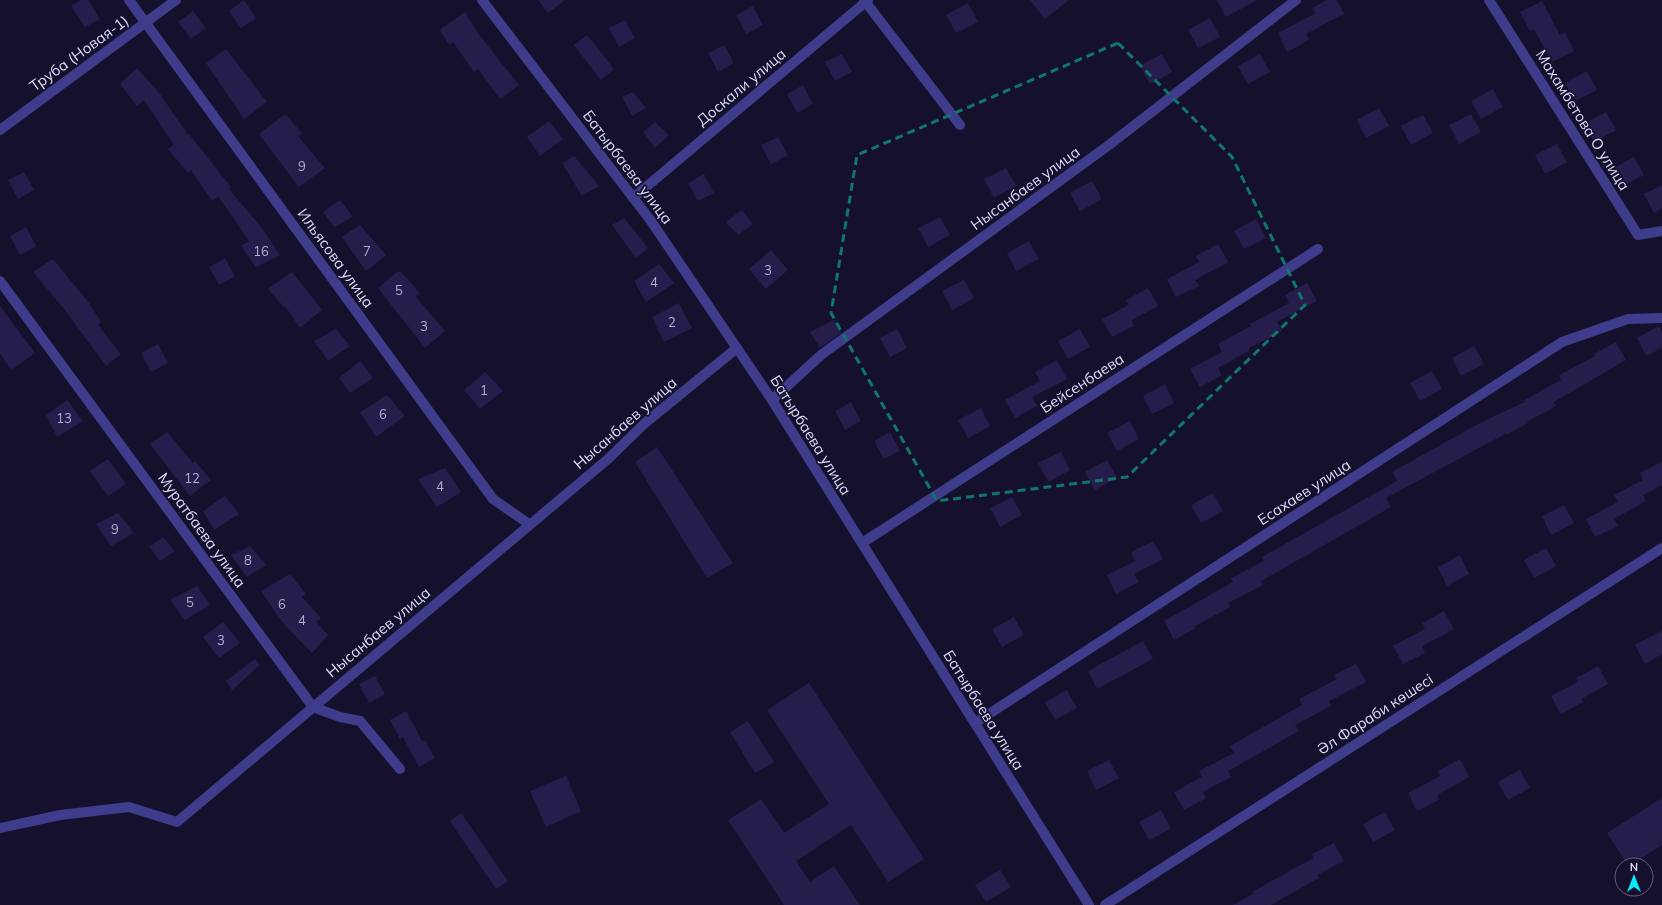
<svg xmlns="http://www.w3.org/2000/svg" width="1662" height="905" viewBox="0 0 1662 905" font-family="Mulish,sans-serif">
<style>
.building{fill:#261d4d}
.lines{fill:none;stroke-linecap:round;stroke-linejoin:round}
.minor{stroke:#3e3c8b;stroke-width:10}
.tertiary{stroke:#3e3c8b;stroke-width:10}
.marked{fill:none;stroke:#0f766e;stroke-width:3;stroke-dasharray:8 5;stroke-linejoin:round}
.labels{text-anchor:middle;dominant-baseline:central;stroke-width:3.5;stroke-linejoin:round;paint-order:stroke}
.number-label{font-size:13px;fill:#b1acd2}
.street-label{font-size:15px;fill:#dfdcff;stroke:#15112c}
</style>
<rect width="100%" height="100%" fill="#15112c"/>
<g class="building">
<path d="M80,0H88L100,19L85,27L71,6Z"/>
<path d="M244,0L256,18L241,28L229,11Z"/>
<path d="M538,0H565L548,13Z"/>
<path d="M1030,0H1069L1045,19Z"/>
<path d="M1217,0H1257L1226,17Z"/>
<path d="M1327,0H1337L1344,14L1306,34L1309,40L1287,52L1278,33L1316,13L1312,8Z"/>
<path d="M1542,1L1560,35L1565,32L1574,51L1552,62L1534,29L1530,31L1520,12Z"/>
<path d="M968,3L978,22L956,33L946,15Z"/>
<path d="M753,6L763,25L746,34L736,15Z"/>
<path d="M193,11L206,28L191,39L178,22Z"/>
<path d="M465,12L477,32L519,85L500,99L478,69L474,72L453,42L449,45L440,30Z"/>
<path d="M1210,18L1220,37L1198,48L1188,30Z"/>
<path d="M625,20L635,38L619,47L609,28Z"/>
<path d="M587,35L614,69L601,80L574,45Z"/>
<path d="M724,45L734,63L718,72L708,53Z"/>
<path d="M226,49L267,102L244,119L206,63Z"/>
<path d="M842,54L852,72L835,81L825,62Z"/>
<path d="M1162,54L1172,72L1150,84L1140,66Z"/>
<path d="M1260,54L1270,72L1248,84L1238,66Z"/>
<path d="M137,68L160,94L188,135L189,134L231,187L229,189L262,228L280,255L256,267L241,246L249,241L218,196L212,201L191,170L188,173L168,149L174,145L144,100L137,106L120,84Z"/>
<path d="M1587,71L1597,90L1575,101L1565,83Z"/>
<path d="M803,85L813,104L797,113L787,94Z"/>
<path d="M1493,89L1503,107L1481,119L1471,101Z"/>
<path d="M633,92L646,108L632,116L622,97Z"/>
<path d="M1379,108L1389,126L1366,138L1357,120Z"/>
<path d="M1606,112L1616,130L1594,142L1584,124Z"/>
<path d="M285,114L302,133L298,136L325,168L299,187L259,134Z"/>
<path d="M1471,114L1481,132L1459,144L1449,125Z"/>
<path d="M1423,115L1433,133L1411,145L1401,126Z"/>
<path d="M549,121L563,139L540,156L527,137Z"/>
<path d="M655,122L669,135L655,148L643,132Z"/>
<path d="M778,137L788,155L771,164L761,145Z"/>
<path d="M1557,144L1567,162L1545,174L1535,155Z"/>
<path d="M574,156L599,186L582,196L562,163Z"/>
<path d="M1634,157L1644,175L1621,187L1612,169Z"/>
<path d="M1006,168L1016,186L994,198L984,179Z"/>
<path d="M24,172L34,190L18,199L8,180Z"/>
<path d="M704,174L714,193L698,201L688,183Z"/>
<path d="M1092,181L1102,199L1080,211L1070,193Z"/>
<path d="M1662,185V208L1654,213L1644,194Z"/>
<path d="M340,200L353,217L334,227L323,212Z"/>
<path d="M742,210L753,224L738,235L726,222Z"/>
<path d="M940,217L950,235L928,247L918,228Z"/>
<path d="M624,218L648,248L636,258L612,225Z"/>
<path d="M1256,219L1266,238L1244,249L1234,231Z"/>
<path d="M360,225L386,255L366,271L342,237Z"/>
<path d="M26,227L36,246L20,255L10,236Z"/>
<path d="M1029,241L1039,259L1016,271L1007,253Z"/>
<path d="M1218,244L1228,262L1195,280L1199,286L1176,297L1167,279L1199,262L1196,256Z"/>
<path d="M771,250L788,270L766,289L749,269Z"/>
<path d="M225,258L235,277L219,285L209,267Z"/>
<path d="M53,259L89,303L101,322L98,325L121,354L106,366L65,310L33,272Z"/>
<path d="M659,264L674,283L646,302L634,281Z"/>
<path d="M292,272L322,310L300,328L285,306L284,307L268,289Z"/>
<path d="M397,272H401L420,293L415,296L445,331L425,348L378,288Z"/>
<path d="M964,280L974,298L952,310L942,291Z"/>
<path d="M1307,283L1317,301L1277,322L1282,331L1249,348L1250,350L1218,368L1222,375L1200,387L1190,369L1222,352L1218,344L1251,326L1250,324L1289,303L1285,295Z"/>
<path d="M1148,288L1158,306L1132,320L1134,326L1112,337L1102,319L1129,305L1126,300Z"/>
<path d="M679,303L692,328L664,342L652,317Z"/>
<path d="M0,306L35,353L11,370L0,353Z"/>
<path d="M834,320L841,333L820,348L810,332Z"/>
<path d="M1659,326L1662,332V348L1646,356L1637,338Z"/>
<path d="M336,329L350,346L328,361L314,341Z"/>
<path d="M897,329L907,348L890,357L880,338Z"/>
<path d="M1080,329L1090,347L1068,359L1058,341Z"/>
<path d="M1616,342L1626,360L1554,402L1556,406L1527,422L1528,423L1506,435L1505,434L1386,498L1391,507L1261,581L1263,585L1228,603L1230,607L1195,626L1196,628L1174,640L1164,621L1233,582L1231,578L1264,561L1262,557L1397,481L1392,472L1480,423L1525,402L1524,400L1561,380L1559,375L1595,356L1594,354Z"/>
<path d="M158,344L168,363L151,372L141,353Z"/>
<path d="M1474,346L1484,364L1461,376L1452,358Z"/>
<path d="M1057,360L1067,379L1032,397L1037,406L1015,418L1005,400L1040,381L1035,372Z"/>
<path d="M360,361L373,378L350,393L339,378Z"/>
<path d="M1432,371L1442,389L1420,401L1410,383Z"/>
<path d="M485,372L503,391L480,409L464,390Z"/>
<path d="M1165,384L1174,403L1152,414L1143,396Z"/>
<path d="M387,395L405,416L376,437L360,412Z"/>
<path d="M67,400L83,421L57,437L46,415Z"/>
<path d="M851,402L861,421L845,430L835,411Z"/>
<path d="M981,408L990,426L968,438L958,420Z"/>
<path d="M1130,421L1139,439L1117,451L1107,433Z"/>
<path d="M167,432L193,463L195,461L211,480L190,496L150,444Z"/>
<path d="M890,432L900,451L884,459L874,441Z"/>
<path d="M657,447L733,563L707,578L635,462Z"/>
<path d="M1061,452L1070,470L1048,482L1038,463Z"/>
<path d="M108,459L126,484L108,496L90,471Z"/>
<path d="M1107,460L1117,478L1095,490L1085,472Z"/>
<path d="M1662,462V485L1643,495L1646,501L1614,519L1618,526L1595,537L1586,519L1618,502L1614,495L1643,480L1640,473Z"/>
<path d="M445,468L461,492L437,507L418,479Z"/>
<path d="M1213,493L1223,511L1201,523L1191,505Z"/>
<path d="M225,496L239,514L214,530L203,511Z"/>
<path d="M1012,497L1022,515L1000,527L990,508Z"/>
<path d="M1564,505L1574,523L1551,535L1542,516Z"/>
<path d="M118,513L134,533L111,546L96,524Z"/>
<path d="M163,537L175,551L160,561L149,547Z"/>
<path d="M1153,541L1163,559L1134,574L1139,582L1116,594L1107,575L1135,561L1131,552Z"/>
<path d="M250,546L266,565L247,577L231,555Z"/>
<path d="M1546,548L1556,566L1534,578L1524,560Z"/>
<path d="M1460,555L1469,574L1447,586L1438,567Z"/>
<path d="M290,574L306,594L302,597L321,618L316,622L328,635L312,653L283,623L261,591Z"/>
<path d="M197,586L210,605L185,620L170,600Z"/>
<path d="M1444,611L1454,629L1422,646L1425,653L1403,664L1393,646L1425,629L1422,623Z"/>
<path d="M1014,617L1024,635L1002,647L992,629Z"/>
<path d="M223,622L240,643L219,658L203,637Z"/>
<path d="M1662,631V654L1645,664L1635,645Z"/>
<path d="M1143,641L1153,659L1097,689L1088,671Z"/>
<path d="M255,659L260,665L232,690L226,681Z"/>
<path d="M1356,664L1366,682L1329,701L1331,706L1295,725L1299,731L1228,771L1231,777L1203,792L1206,798L1184,810L1174,792L1202,777L1199,771L1234,753L1230,746L1302,705L1299,699L1337,679L1334,675Z"/>
<path d="M1598,666L1608,684L1581,699L1583,702L1561,714L1551,696L1578,682L1576,678Z"/>
<path d="M375,676L385,694L369,703L359,684Z"/>
<path d="M809,683L924,859L888,882L851,825L796,861L810,882L834,866L860,905H784L728,820L761,799L784,833L829,804L767,710Z"/>
<path d="M1067,690L1077,708L1055,720L1045,702Z"/>
<path d="M406,711L422,741L425,740L435,758L419,767L403,737L400,739L390,720Z"/>
<path d="M748,721L774,762L755,773L730,732Z"/>
<path d="M1460,759L1469,777L1437,795L1439,800L1417,811L1408,793L1440,776L1438,771Z"/>
<path d="M1109,760L1119,778L1096,790L1087,771Z"/>
<path d="M1520,770L1530,788L1508,800L1498,782Z"/>
<path d="M566,776L581,811L546,827L530,791Z"/>
<path d="M1662,798V845L1631,865H1628L1607,833Z"/>
<path d="M1161,810L1171,829L1149,840L1139,822Z"/>
<path d="M1385,812L1395,830L1373,842L1363,824Z"/>
<path d="M461,813L508,881L496,889L450,821Z"/>
<path d="M1334,843L1344,861L1317,875L1319,878L1271,905H1233L1253,894L1252,892L1313,858L1312,854Z"/>
<path d="M1000,870L1011,887L986,902L975,885Z"/>
</g>
<g class="lines">
<g class="minor">
<path d="M129,0L493,499L529,524"/>
<path d="M482,0L651,221L772,400L1089,905"/>
<path d="M864,0L960,125"/>
<path d="M1489,0L1638,235L1662,231"/>
<path d="M0,130L176,0"/>
<path d="M633,198L868,0"/>
<path d="M0,281L313,707L340,717L360,721L400,769"/>
<path d="M772,400L821,355L1109,145L1296,0"/>
<path d="M862,543L1318,249"/>
<path d="M975,723L1562,342L1628,319L1662,318"/>
<path d="M0,828L60,815L129,807L177,822L608,459L645,423L737,348"/>
</g>
<path class="tertiary" d="M1105,905L1662,548"/>
</g>
<path class="marked" d="M1118,43L1232,157L1305,305L1127,477L937,501L831,313L857,155Z"/>
<g class="labels">
<g class="number-label">
<text x="302" y="166">9</text>
<text x="261" y="251">16</text>
<text x="367" y="251">7</text>
<text x="768" y="270">3</text>
<text x="654" y="282">4</text>
<text x="399" y="290">5</text>
<text x="672" y="322">2</text>
<text x="424" y="326">3</text>
<text x="484" y="390">1</text>
<text x="383" y="414">6</text>
<text x="64" y="418">13</text>
<text x="192" y="478">12</text>
<text x="440" y="486">4</text>
<text x="115" y="529">9</text>
<text x="248" y="560">8</text>
<text x="190" y="602">5</text>
<text x="282" y="604">6</text>
<text x="302" y="620">4</text>
<text x="221" y="640">3</text>
</g>
<g class="street-label">
<text transform="translate(79 53) rotate(-36)">Труба (Новая-1)</text>
<text transform="translate(741 87) rotate(-40)">Доскали улица</text>
<text transform="translate(1583 120) rotate(58)">Махамбетова О улица</text>
<text transform="translate(628 167) rotate(53)">Батырбаева улица</text>
<text transform="translate(1025 188) rotate(-36)">Нысанбаев улица</text>
<text transform="translate(336 258) rotate(54)">Ильясова улица</text>
<text transform="translate(1082 383) rotate(-33)">Бейсенбаева</text>
<text transform="translate(625 423) rotate(-41)">Нысанбаев улица</text>
<text transform="translate(811 435) rotate(58)">Батырбаева улица</text>
<text transform="translate(1304 492) rotate(-33)">Есахаев улица</text>
<text transform="translate(202 530) rotate(54)">Муратбаева улица</text>
<text transform="translate(378 632) rotate(-40)">Нысанбаев улица</text>
<text transform="translate(984 710) rotate(58)">Батырбаева улица</text>
<text transform="translate(1375 714) rotate(-33)">Әл Фараби көшесі</text>
</g>
</g>
<g transform="translate(1634 877)"><circle r="19" fill="#15112c" stroke="#666280"/>
<path d="M0-3L7 15L0 10L-7 15Z" fill="#08e9ff"/>
<text y="-6" font-size="11" font-weight="bold" text-anchor="middle" fill="#dfdcff">N</text>
</g>
</svg>
